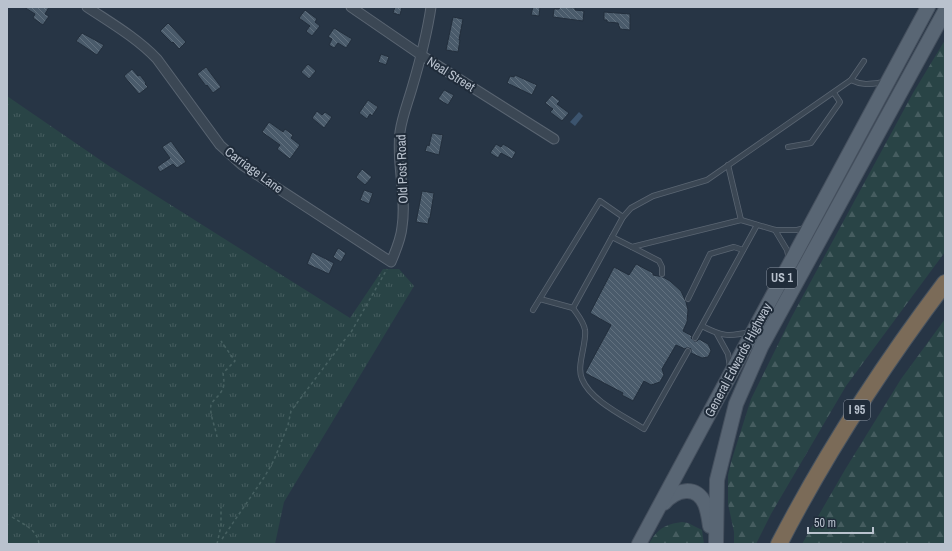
<svg xmlns="http://www.w3.org/2000/svg" width="952" height="551" viewBox="0 0 952 551" font-family="'Archivo Narrow',sans-serif">
<style>
.grass{fill:url(#grass-tufts)}
.forest{fill:url(#forest-firs)}
.water{fill:#3c546e}
.building{fill:url(#building-back-hatch);stroke:#222e3c}
.lines{fill:none;stroke-linecap:round;stroke-linejoin:round}
.service-casing{stroke:#5a6572;stroke-width:6}
.minor-casing{stroke:#5a6572;stroke-width:11}
.primary-casing{stroke:#45505e;stroke-width:16}
.motorway-casing{stroke:#46525f;stroke-width:18}
.path{stroke:#476162;stroke-width:1.5;stroke-dasharray:3 3;stroke-linecap:butt}
.service{stroke:#3b4754;stroke-width:4.5}
.minor{stroke:#3b4754;stroke-width:9}
.primary{stroke:#596674;stroke-width:14}
.motorway{stroke:#7b6b58;stroke-width:16}
.labels{text-anchor:middle;dominant-baseline:central;stroke-width:4;stroke-linejoin:round;paint-order:stroke}
.shield{fill:#202c3a;stroke:#8b95a2;stroke-width:1}
.shield-label{font-size:12px;font-weight:bold;fill:#b9c2ce}
.street-label{font-size:13px;fill:#b9c2ce;stroke:#202c3a}
</style>
<defs>
<pattern id="grass-tufts" width="24" height="20" patternUnits="userSpaceOnUse"><rect width="24" height="20" fill="#294446"/><path d="M3 7l-1-3M5 7V3M7 7l1-3M15 17l-1-3M17 17v-4M19 17l1-3" fill="none" stroke="#465d60"/></pattern>
<pattern id="forest-firs" width="22" height="20" patternUnits="userSpaceOnUse"><rect width="22" height="20" fill="#294446"/><path d="M5 1l3.5 6h-7zM16 11l3.5 6h-7z" fill="#465d60"/></pattern>
<pattern id="building-back-hatch" width="6" height="6" patternUnits="userSpaceOnUse"><rect width="6" height="6" fill="#4a5b6b"/><path d="M-1 5l2 2M0 0l6 6M5-1l2 2" fill="none" stroke="#62717f"/></pattern>
</defs>
<rect width="100%" height="100%" fill="#273545"/>
<path class="grass" d="M7,96L109,166L350,318L383,269H399L414,286L284,502L275,544H7Z"/>
<g class="forest">
<path d="M945,40V252L846,386L771,514L756,544H734V532L728,504V475L732,459L751,399L791,318L913,93Z"/>
<path d="M945,319V544H802L846,468L901,379Z"/>
<path d="M682,522L688,523L702,530L704,544H649C657,529 665,524 682,522Z"/>
</g>
<path class="water" d="M579,112L583,116L575,126L570,122Z"/>
<g class="building">
<path d="M24,7H49L45,14L49,16L43,25L33,18L35,14Z"/>
<path d="M395,7H402L400,15L393,13Z"/>
<path d="M533,7H540L539,16L531,15Z"/>
<path d="M560,7L575,8V10L584,11L583,21L553,17L554,9H559Z"/>
<path d="M305,10L317,19L315,22L320,26L312,36L306,31L310,26L299,18Z"/>
<path d="M604,12L630,14V30L620,29L618,23L607,22V20H604Z"/>
<path d="M453,17L463,19L459,40H460L458,52L446,50Z"/>
<path d="M168,23L186,42L179,49L173,42L172,43L160,31Z"/>
<path d="M334,28L352,39L346,48L338,43L334,48L329,45L332,39L328,37Z"/>
<path d="M82,33L104,45L97,55L76,41Z"/>
<path d="M381,54L389,57L386,65L378,62Z"/>
<path d="M308,64L316,71L309,79L301,72Z"/>
<path d="M206,67L221,87L213,93L207,85L206,86L197,74Z"/>
<path d="M132,69L138,76L140,75L146,83L145,84L148,87L139,94L124,76Z"/>
<path d="M515,75L537,85L532,95L507,83L510,76L514,77Z"/>
<path d="M444,90L454,95L448,105L438,99Z"/>
<path d="M552,95L560,101L557,104L569,113L562,121L550,112L553,109L545,103Z"/>
<path d="M368,100L378,107L372,116L370,114L367,119L359,113Z"/>
<path d="M317,111L322,115L325,112L332,117L324,128L312,118Z"/>
<path d="M269,122L283,132L285,129L293,135L291,138L300,145L290,159L277,149L280,145L262,132Z"/>
<path d="M432,133L443,135L439,155L425,151L427,145L429,146Z"/>
<path d="M171,141L186,162L177,168L173,164L160,172L157,167L170,158L162,147Z"/>
<path d="M496,144L501,147L503,144L516,152L512,159L501,153L498,158L490,153Z"/>
<path d="M362,169L372,177L365,185L356,177Z"/>
<path d="M364,190L373,193L369,204L360,200Z"/>
<path d="M422,191L434,193L430,218H429L428,224L416,222Z"/>
<path d="M338,248L346,253L341,262L333,257Z"/>
<path d="M312,252L334,263L329,274L307,264Z"/>
<path d="M636,264L653,273V275L663,277L670,281L681,291L686,302L688,310L687,322L683,331L692,336L691,338L694,341H697L699,339L708,344L710,348L711,351L708,357L702,358L691,353V349L689,348H686L685,349L676,345L662,369L664,375L660,382L651,385L644,381L633,401L622,395L623,393L585,373L611,325L590,313L614,267L629,275Z"/>
</g>
<g class="lines">
<defs>
<g id="service">
<path d="M851,80C863,86 871,84 884,82"/>
<path d="M788,147L811,143L840,102L834,93"/>
<path d="M728,165L741,220"/>
<path d="M775,230L787,250L789,259"/>
<path d="M612,237L632,247L741,220L775,230H797L805,228"/>
<path d="M632,247L659,261L662,267V274"/>
<path d="M540,299L573,308"/>
<path d="M688,299L710,254L734,247L743,250"/>
<path d="M533,310L600,201L623,217"/>
<path d="M702,326C721,336 728,337 750,332"/>
<path d="M717,334L728,354L730,367"/>
<path d="M695,338L757,225"/>
<path d="M688,351L644,429C624,416 591,401 582,379C576,366 587,343 585,330C584,322 577,314 573,308L623,217L631,208L653,196L707,180L851,80L864,61"/>
</g>
<g id="minor">
<path d="M87,7C111,23 137,38 157,59L220,145L242,165L391,262C396,250 401,239 402,227C407,195 396,164 400,132C402,117 408,102 412,88C420,61 427,34 431,7"/>
<path d="M351,7L421,55L554,139"/>
</g>
<g id="primary">
<path d="M664,503C676,490 696,484 705,504C708,511 709,519 710,526"/>
<path d="M639,544L928,7"/>
<path d="M716,544L717,480L736,404L761,347L945,11"/>
</g>
<path id="motorway" d="M779,544C826,453 883,365 945,283"/>
</defs>
<use href="#service" class="service-casing"/>
<use href="#minor" class="minor-casing"/>
<use href="#primary" class="primary-casing"/>
<use href="#motorway" class="motorway-casing"/>
<g class="path">
<path d="M217,437C216,429 209,413 211,405C213,400 218,397 221,392C225,387 224,380 223,373L235,361L221,341"/>
<path d="M12,517C24,525 37,529 39,544"/>
<path d="M222,539L265,476L274,460L288,425L291,411L346,338L350,334L387,269"/>
<path d="M217,544L221,526V507"/>
</g>
<use href="#service" class="service"/>
<use href="#minor" class="minor"/>
<use href="#primary" class="primary"/>
<use href="#motorway" class="motorway"/>
</g>
<g class="labels">
<g class="shield">
<rect x="767" y="268" width="30" height="20" rx="3"/>
<rect x="844" y="400" width="26" height="20" rx="3"/>
</g>
<g class="shield-label">
<text x="782" y="278">US 1</text>
<text x="857" y="410">I 95</text>
</g>
<g class="street-label">
<text transform="translate(451 74) rotate(32)">Neal Street</text>
<text transform="translate(402 169) rotate(-92)">Old Post Road</text>
<text transform="translate(254 170) rotate(36)">Carriage Lane</text>
<text transform="translate(738 360) rotate(-62)">General Edwards Highway</text>
</g>
</g>
<rect width="952" height="551" fill="none" stroke="#b9c2ce" stroke-width="16"/>
<path d="M808 527v6h65v-6" fill="none" stroke="#b9c2ce" stroke-width="2"/>
<text x="814" y="527" font-size="12" fill="#b9c2ce" stroke="#202c3a" stroke-width="3" paint-order="stroke">50 m</text>
</svg>
